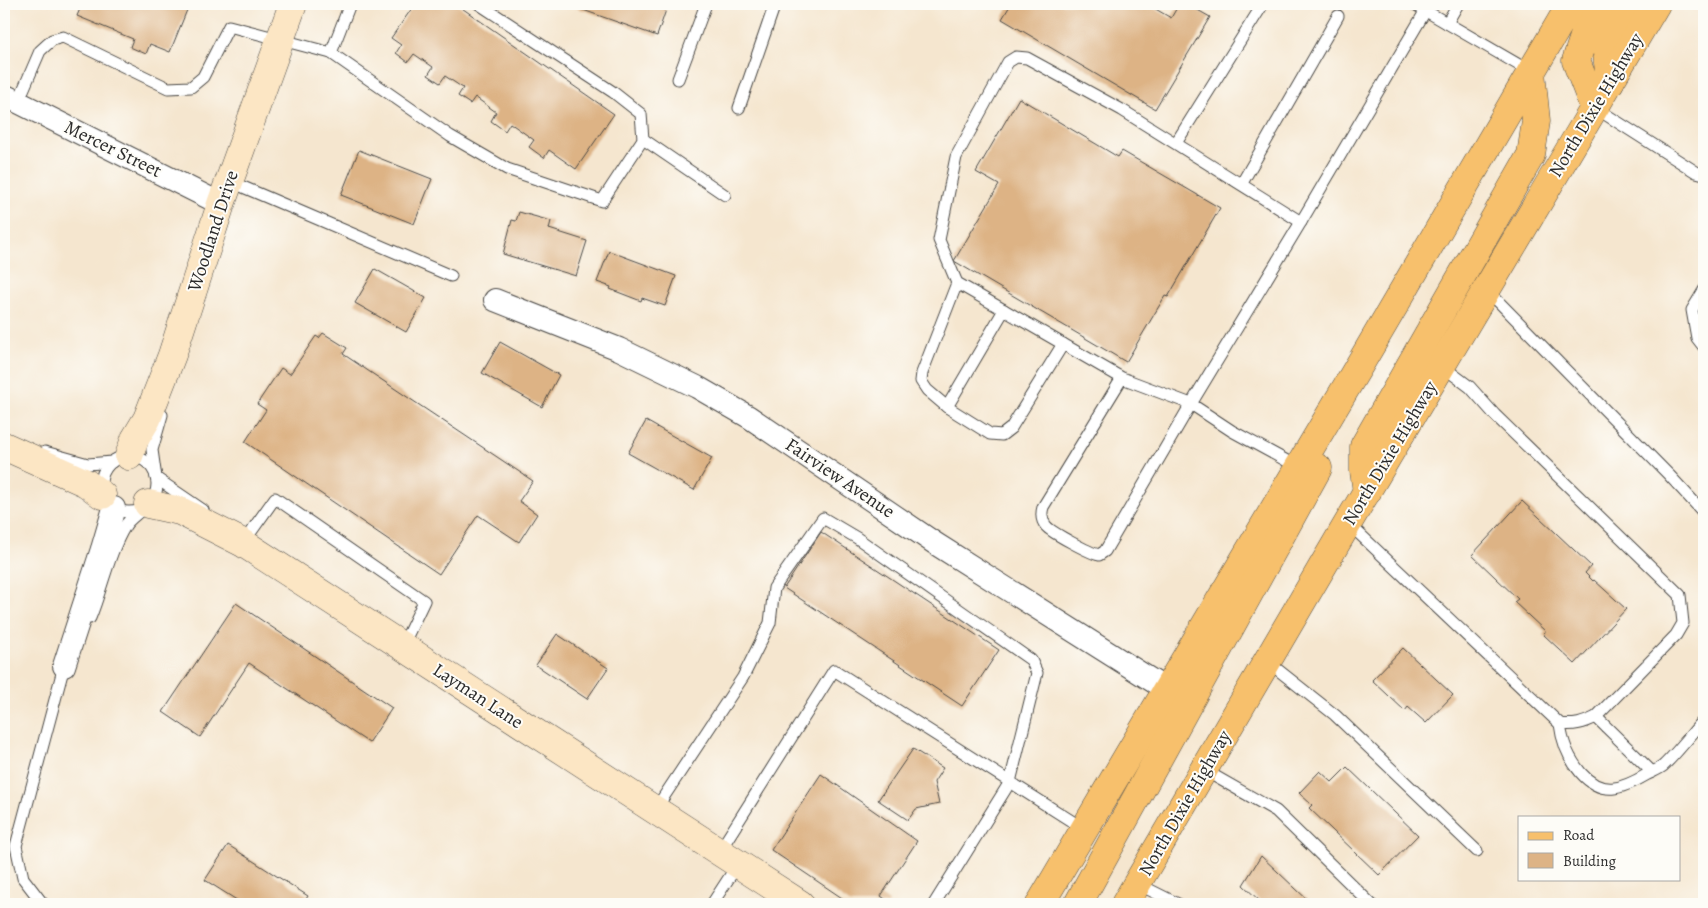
<svg xmlns="http://www.w3.org/2000/svg" width="1708" height="908" viewBox="0 0 1708 908" font-family="Alegreya,serif">
<style>
.building{fill:#ddb385}
.lines{fill:none;stroke-linecap:round;stroke-linejoin:round}
.lane-casing{stroke:#494744;stroke-width:13}
.street-casing{stroke:#494744;stroke-width:24}
.secondary-casing{stroke:#494744;stroke-width:29}
.primary-casing{stroke:#494744;stroke-width:29}
.lane{stroke:#fff;stroke-width:11}
.street{stroke:#fff;stroke-width:22}
.secondary{stroke:#fce6c4;stroke-width:28}
.primary{stroke:#f7c06c;stroke-width:28}
.labels{text-anchor:middle;dominant-baseline:central;stroke-width:4;stroke-linejoin:round;paint-order:stroke}
.street-label{font-size:19px;fill:#2b2b2b;stroke:#fdfcf7}
</style>
<rect width="100%" height="100%" fill="#fdfcf7"/>
<filter id="ink" filterUnits="userSpaceOnUse"><feTurbulence type="fractalNoise" baseFrequency=".02" numOctaves="2"/><feDisplacementMap in="SourceGraphic" scale="10" xChannelSelector="R" yChannelSelector="G"/><feConvolveMatrix kernelMatrix="1 2 1 2 8 2 1 2 1" color-interpolation-filters="sRGB"/></filter>
<filter id="wash" filterUnits="userSpaceOnUse"><feTurbulence type="fractalNoise" baseFrequency=".0096" numOctaves="4" result="noise"/><feDisplacementMap in="SourceGraphic" scale="20" xChannelSelector="R" yChannelSelector="G"/><feGaussianBlur stdDeviation="1.12" result="paint"/><feColorMatrix in="noise" values="0 0 0 0 0 0 0 0 0 0 0 0 0 0 0 0 0 1.4 0 .05"/><feComposite in="paint" operator="in"/></filter>
<g filter="url(#wash)">
<rect width="100%" height="100%" fill="#f5e6cf"/>
<g id="blocks">
<g class="building">
<path d="M82,4H185L189,5L170,52L150,44L146,54L130,47L133,39L77,16Z"/>
<path d="M415,4H456L614,114L576,169L549,150L544,158L529,147L534,140L510,123L505,131L491,121L496,112L475,97L470,104L458,96L463,88L445,76L440,83L428,75L433,67L414,54L408,62L396,53L401,45L391,38Z"/>
<path d="M566,4H668L657,36Z"/>
<path d="M1011,4H1147L1171,18L1179,4H1187L1210,17L1155,109L1002,19Z"/>
<path d="M1019,98L1118,157L1122,151L1220,208L1168,297L1165,296L1126,362L954,261L999,185L976,172Z"/>
<path d="M359,150L432,179L414,224L341,195Z"/>
<path d="M519,212L551,221L549,229L587,241L576,276L503,254L512,220L516,221Z"/>
<path d="M609,251L676,276L665,306L642,298L641,301L610,289L611,287L597,282Z"/>
<path d="M375,269L426,298L406,332L355,303Z"/>
<path d="M323,333L347,348L343,354L533,481L519,501L537,514L519,542L478,515L439,574L245,442L266,410L257,404L281,368L290,374L316,336L319,338Z"/>
<path d="M500,342L559,375L542,407L482,373Z"/>
<path d="M646,421L712,458L694,490L628,453Z"/>
<path d="M1522,501L1591,566L1585,573L1593,581L1594,580L1626,609L1575,664L1544,635L1545,631L1514,602L1518,599L1472,555Z"/>
<path d="M821,532L999,650L962,706L784,588Z"/>
<path d="M236,603L392,708L369,743L249,663L200,737L163,712Z"/>
<path d="M557,634L608,668L587,699L536,665Z"/>
<path d="M1403,648L1453,695L1426,723L1408,707L1405,711L1372,680Z"/>
<path d="M913,749L943,768L934,782L939,804L916,809L908,820L878,800Z"/>
<path d="M1347,767L1418,835L1379,875L1309,808L1312,805L1299,793L1320,771L1332,782Z"/>
<path d="M821,774L917,841L881,896L889,902L888,904H851L771,850Z"/>
<path d="M228,845L308,896L303,904H243L205,880Z"/>
<path d="M1261,856L1312,904H1263L1243,885Z"/>
</g>
</g>
</g>
<g filter="url(#ink)">
<use href="#blocks" fill-opacity="0" stroke="#494744" stroke-width="1"/>
<g class="lines">
<defs>
<g id="lane">
<path d="M1414,4L1531,72"/>
<path d="M1447,23L1458,4"/>
<path d="M331,53L350,4"/>
<path d="M678,79L706,4"/>
<path d="M18,102L40,51L52,40L63,37L168,88L191,87L203,77L229,26L331,53L450,136L507,169L602,201L643,139L641,114L613,92L479,4"/>
<path d="M1594,107L1696,172L1704,174"/>
<path d="M739,108L775,4"/>
<path d="M643,139L725,195"/>
<path d="M1176,143L1263,4"/>
<path d="M229,181L451,276"/>
<path d="M1242,183L1338,16"/>
<path d="M957,283L922,373L921,381L927,390L947,407L990,434L1002,435L1011,428L1063,344"/>
<path d="M1487,290L1669,475L1704,513"/>
<path d="M1704,290L1692,310L1697,338L1704,347"/>
<path d="M1122,378L1043,507C1041,514 1041,520 1046,526C1052,533 1090,553 1099,555L1105,551L1191,404L1122,378L957,283L939,240L956,157L1008,62L1016,57L1027,58L1122,110L1301,222"/>
<path d="M947,407L1004,310"/>
<path d="M162,415L152,450L156,478L203,510"/>
<path d="M45,452L88,464L112,462"/>
<circle cx="129" cy="484" r="28"/>
<path d="M1298,467L1232,431L1191,404L1301,222L1426,10"/>
<path d="M1348,523L1560,724C1574,726 1584,723 1596,717L1676,635L1683,623L1680,595L1495,415L1470,387L1442,366"/>
<path d="M243,543L275,498L424,601L402,647"/>
<path d="M90,618C102,589 109,552 125,526C128,520 136,515 141,510"/>
<path d="M1268,662L1335,715L1477,851"/>
<path d="M1596,717L1652,772"/>
<path d="M1560,724C1562,741 1569,759 1581,773C1602,797 1622,789 1646,775C1651,772 1658,770 1663,766C1676,754 1692,733 1704,720"/>
<path d="M1204,770L1276,811L1371,904"/>
<path d="M655,810L743,677L770,623L774,588L823,518L857,538L1031,660L1037,673L1010,782L934,904"/>
<path d="M719,852L834,670L1084,829"/>
<path d="M1138,884L1178,904"/>
<path d="M43,904L23,878L16,846L64,666"/>
<path d="M712,904L738,864"/>
</g>
<g id="street">
<path d="M4,95L221,204"/>
<path d="M495,300L619,349L697,387L749,417L936,544L1167,690"/>
<path d="M64,666L102,549L114,508"/>
</g>
<g id="secondary">
<path d="M4,446L86,483L102,495"/>
<path d="M129,456L135,439L147,419L172,355L221,204L293,4"/>
<path d="M148,504L180,511L243,543L800,904"/>
</g>
<g id="primary">
<path d="M1610,82L1606,43L1629,4"/>
<path d="M1594,107L1576,61L1587,27L1600,4"/>
<path d="M1367,492L1364,471V446L1531,155L1536,121L1531,72"/>
<path d="M1040,904L1360,364L1571,4"/>
<path d="M1078,904L1318,468"/>
<path d="M1125,904L1348,523L1656,4"/>
</g>
</defs>
<use href="#lane" class="lane-casing"/>
<use href="#street" class="street-casing"/>
<use href="#secondary" class="secondary-casing"/>
<use href="#primary" class="primary-casing"/>
<use href="#lane" class="lane"/>
<use href="#street" class="street"/>
<use href="#secondary" class="secondary"/>
<use href="#primary" class="primary"/>
</g>
</g>
<g class="labels">
<g class="street-label">
<text transform="translate(1596 105) rotate(-59)">North Dixie Highway</text>
<text transform="translate(113 149) rotate(26)">Mercer Street</text>
<text transform="translate(213 231) rotate(-72)">Woodland Drive</text>
<text transform="translate(1390 453) rotate(-59)">North Dixie Highway</text>
<text transform="translate(840 478) rotate(34)">Fairview Avenue</text>
<text transform="translate(478 696) rotate(33)">Layman Lane</text>
<text transform="translate(1185 803) rotate(-60)">North Dixie Highway</text>
</g>
</g>
<rect width="1708" height="908" fill="none" stroke="#fdfcf7" stroke-width="20"/>
<rect x="1518" y="816" width="162" height="65" fill="#fdfcf7" stroke="#a9a8a5"/>
<rect x="1528" y="832" width="25" height="8" fill="#f7c06c" stroke="#a9a8a5"/>
<text x="1563" y="840" font-size="15" fill="#2b2b2b">Road</text>
<rect x="1528" y="853" width="25" height="15" fill="#ddb385" stroke="#a9a8a5"/>
<text x="1563" y="866" font-size="15" fill="#2b2b2b">Building</text>
</svg>
